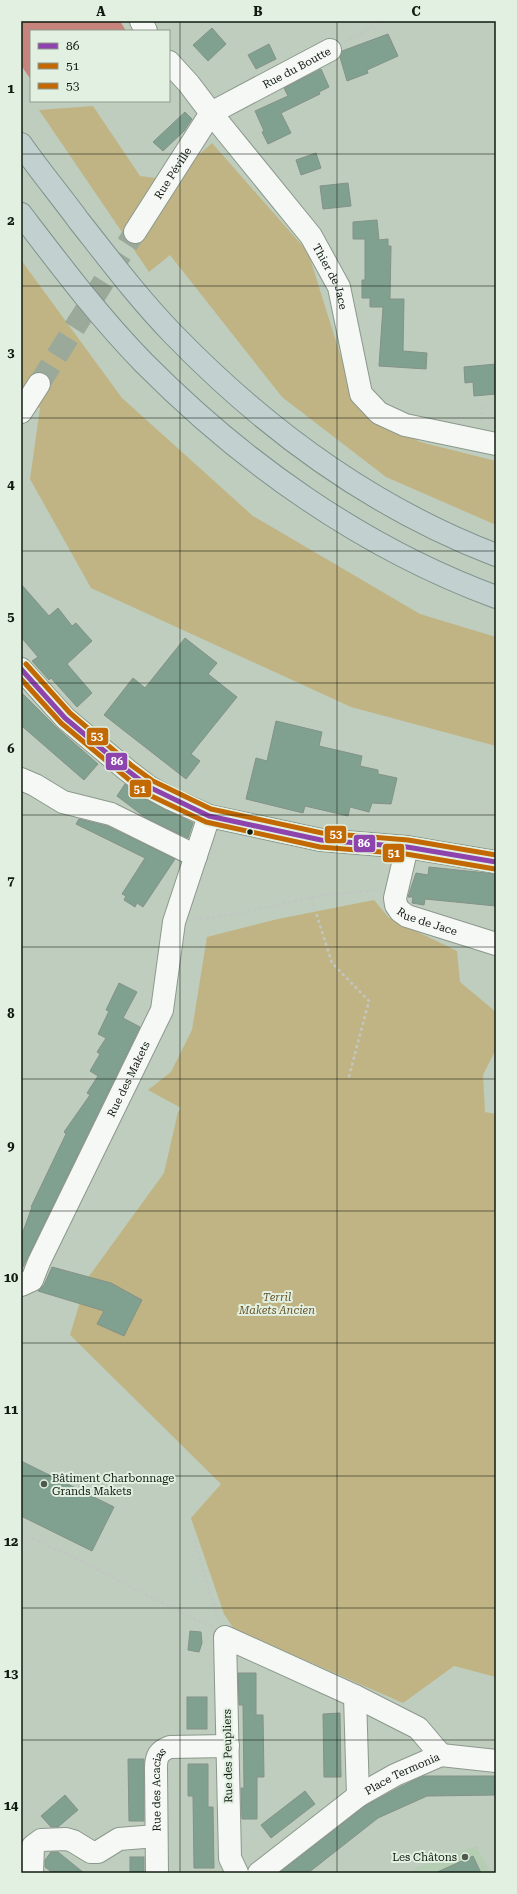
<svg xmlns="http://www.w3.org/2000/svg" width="517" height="1894" viewBox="0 0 517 1894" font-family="'Roboto Serif',serif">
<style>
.built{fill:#b5ceb3}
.green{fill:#c1b484}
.water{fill:#c7847d}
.building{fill:#80a090;stroke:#849287}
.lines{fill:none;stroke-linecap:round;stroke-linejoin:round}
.minor-tunnel{stroke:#9ba99a;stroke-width:22;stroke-dasharray:22 11;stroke-linecap:butt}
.minor-casing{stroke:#8c988c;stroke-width:24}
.highway-casing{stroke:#7e938c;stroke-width:24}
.path{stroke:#c2c6c2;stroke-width:2.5;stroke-dasharray:3 3;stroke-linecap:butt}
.minor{stroke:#f5f8f5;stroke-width:22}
.highway{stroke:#c2d1d0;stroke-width:22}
.bus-1-casing{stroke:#e2f0e1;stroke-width:8}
.bus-2-casing{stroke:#e2f0e1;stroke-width:8}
.bus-3-casing{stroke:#e2f0e1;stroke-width:8}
.bus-1{stroke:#8e44ad;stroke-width:5}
.bus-2{stroke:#c26903;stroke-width:5}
.bus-3{stroke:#c26903;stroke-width:5}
.grid{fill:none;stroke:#101a0f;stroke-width:1;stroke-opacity:0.55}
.bus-dot{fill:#101a0f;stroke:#e2f0e1;stroke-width:1.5}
.poi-dot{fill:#4d594c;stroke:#e2f0e1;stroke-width:1.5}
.labels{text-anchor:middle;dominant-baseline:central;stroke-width:4;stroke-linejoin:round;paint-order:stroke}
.street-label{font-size:11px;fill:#101a0f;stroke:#e2f0e1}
.park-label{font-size:11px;font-style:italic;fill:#685329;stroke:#e2f0e1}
.poi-label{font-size:11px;fill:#101a0f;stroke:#e2f0e1;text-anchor:start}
.line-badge{stroke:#e2f0e1;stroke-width:1.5}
.badge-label{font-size:11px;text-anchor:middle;font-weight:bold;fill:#fff}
.neatline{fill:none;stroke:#101a0f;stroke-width:1.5}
.grid-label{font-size:13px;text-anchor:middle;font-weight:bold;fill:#101a0f}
</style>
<rect width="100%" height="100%" fill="#becdbd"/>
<path class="built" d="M476,1846L491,1873H409L418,1867Z"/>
<g class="green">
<path d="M93,106L140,176L171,180L212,143L308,252L356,405L420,442L496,461V525L386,477L282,397L170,255L149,272L39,110Z"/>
<path d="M21,260L122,398L253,516L420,614L496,637V746L351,707L91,588L30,479L40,408L21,401Z"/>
<path d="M374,900L389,918L457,951L460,982L496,1012V1049L483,1075L485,1112L496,1114V1677L454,1666L403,1703L234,1629L224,1614L191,1518L221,1484L70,1335L87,1279L164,1173L178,1112L181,1108L148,1090L171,1072L192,1030L207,937L278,919Z"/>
</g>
<path class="water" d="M21,21H120L126,31H31V80L21,65Z"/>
<g class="building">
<path d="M212,28L226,44L208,61L193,45Z"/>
<path d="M388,34L398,56L367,70L368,73L347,81L340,57L342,51Z"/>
<path d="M269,44L276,59L256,69L248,55Z"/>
<path d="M321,69L329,87L319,92L320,94L281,113L291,133L268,144L262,132L264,131L255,111L288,96L284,88Z"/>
<path d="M185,112L192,119L184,131L163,151L153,142Z"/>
<path d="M316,153L321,168L301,175L296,160Z"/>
<path d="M348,183L351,206L323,209L320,186Z"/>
<path d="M377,220L379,240L388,239V246H391L390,299H404L403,351L427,353L426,369L379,366L383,307H370V298H362V280H365V239H353V222Z"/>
<path d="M496,364V394L474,396L473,382L465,383L464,367Z"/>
<path d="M21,584L49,616L58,608L72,626L76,623L92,641L67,664L92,693L77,707L51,678L49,680L32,661L38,657L21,637Z"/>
<path d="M185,638L217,663L208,674L237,697L191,754L200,761L186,779L104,715L133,678L145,688Z"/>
<path d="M21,692L57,728L98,764L84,780L23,727L21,723Z"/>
<path d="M276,721L322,732L319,746L362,756L360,766L378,770V774L397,778L391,804L372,803L369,812L350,807L348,816L305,806L303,813L246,799L256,758L267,761Z"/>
<path d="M125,784L143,798L193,823L188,838L146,818L117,796Z"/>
<path d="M79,819L107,826L175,859L143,907L137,903L135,907L124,900L126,896L122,894L145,858L76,824Z"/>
<path d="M429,867L496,874V906L425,899L424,905L412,903L413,897H408L416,873L428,875Z"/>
<path d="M119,983L137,992L123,1018L140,1027L21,1271V1237L32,1207H31L66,1134L64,1132L90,1095L87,1093L98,1076L90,1071L100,1054L97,1052L106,1038L98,1034L109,1011L106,1010Z"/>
<path d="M52,1267L111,1283L142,1300L124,1336L97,1324L104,1311L38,1291L44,1285Z"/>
<path d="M21,1461L114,1507L92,1551L21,1516Z"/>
<path d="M190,1631L201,1632L202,1643L199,1652L188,1650Z"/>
<path d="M238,1673H256V1715H263L264,1777H257V1819H242L241,1788H244L243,1705H239Z"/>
<rect x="187" y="1697" width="20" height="32"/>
<path d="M340,1713L341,1777H324L323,1714Z"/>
<path d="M128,1759H144V1821H129Z"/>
<path d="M188,1764H208V1807H213L214,1868H194L193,1796H188Z"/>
<path d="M423,1776H496V1795L427,1796L378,1818L308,1873H279L365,1806L400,1787Z"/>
<path d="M305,1791L315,1804L271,1838L261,1825Z"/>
<path d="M65,1795L78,1810L58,1827H51L41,1816Z"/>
<path d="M51,1852H58L84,1873H53L45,1867V1860Z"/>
<path d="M473,1856L481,1873H435Z"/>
<rect x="130" y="1857" width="14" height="16"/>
</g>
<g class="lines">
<path class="minor-tunnel" d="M39,384L135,232"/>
<defs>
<g id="minor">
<path d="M141,21L146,31"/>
<path id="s1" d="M169,62L189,84L211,113L311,236L339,287L361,394L379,413L405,425L496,444"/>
<path id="s2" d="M135,232L211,113L330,50"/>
<path d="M21,412L39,384"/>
<path d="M21,669L65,718L127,770L149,787L171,799L209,816L321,840L407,847L496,862"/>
<path d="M21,779L35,785L63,802L111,814L196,856"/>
<path id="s3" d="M407,847L395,898L396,905L400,911L407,916L496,944"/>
<path id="s4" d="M21,1285L32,1280L39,1262L162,1010L174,922L209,816"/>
<path d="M355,1696L358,1796"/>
<path d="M441,1755L496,1761"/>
<path d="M32,1873L33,1846L41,1840L66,1839L73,1841L91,1852H98L119,1839L156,1836"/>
<path id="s5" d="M157,1873L156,1768C156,1756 159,1751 170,1747L228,1746"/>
<path d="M237,1873L230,1858L225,1637L355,1696L418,1728L441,1755"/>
<path id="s6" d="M259,1873L358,1796L395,1775L441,1755"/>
</g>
<g id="highway">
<path d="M21,144C39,170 60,195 79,221C109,259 139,299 173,334C265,429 373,508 496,555"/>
<path d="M21,214C60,265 99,317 144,363C243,463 363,548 496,597"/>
</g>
</defs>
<use href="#minor" class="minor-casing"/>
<use href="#highway" class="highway-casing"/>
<g class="path">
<path d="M345,42L383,21"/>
<path d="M482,406V423"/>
<path d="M311,897L332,963L369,1001L348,1080"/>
<path d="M194,920L241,913L319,896L378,890"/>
<path d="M21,1533L71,1556L196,1620L212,1626"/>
<path d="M193,1534L211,1597L219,1621"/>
</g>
<use href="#minor" class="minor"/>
<use href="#highway" class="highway"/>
<defs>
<path id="bus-1" d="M21,669L65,718L127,770L149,787L209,816L321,840L407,847L496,862"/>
<path id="bus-2" d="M21,679L61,723L145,793L206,822L320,847L406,854L495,869"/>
<path id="bus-3" d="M26,664L70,713L131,765L153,781L211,809L322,833L408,840L496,855"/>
</defs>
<use href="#bus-1" class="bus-1-casing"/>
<use href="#bus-2" class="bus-2-casing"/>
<use href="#bus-3" class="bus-3-casing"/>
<use href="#bus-1" class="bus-1"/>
<use href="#bus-2" class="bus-2"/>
<use href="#bus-3" class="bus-3"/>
</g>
<path class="grid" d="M180,21V1873M337,21V1873M21,154H496M21,286H496M21,418H496M21,551H496M21,683H496M21,815H496M21,947H496M21,1079H496M21,1211H496M21,1343H496M21,1476H496M21,1608H496M21,1740H496"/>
<circle class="bus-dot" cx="250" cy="832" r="3.5"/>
<g class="poi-dot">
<circle cx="44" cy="1484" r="4"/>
<circle cx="465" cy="1857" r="4"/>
</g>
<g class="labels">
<g class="street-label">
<text stroke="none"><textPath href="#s2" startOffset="238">Rue du Boutte</textPath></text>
<text stroke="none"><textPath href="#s2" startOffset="70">Rue Péville</textPath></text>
<text stroke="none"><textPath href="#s1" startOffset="270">Thier de Jace</textPath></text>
<text stroke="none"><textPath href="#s3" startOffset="96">Rue de Jace</textPath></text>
<text stroke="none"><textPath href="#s4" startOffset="235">Rue des Makets</textPath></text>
<text transform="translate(228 1756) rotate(-91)">Rue des Peupliers</text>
<text stroke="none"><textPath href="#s6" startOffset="175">Place Termonia</textPath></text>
<text stroke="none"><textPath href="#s5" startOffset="84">Rue des Acacias</textPath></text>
</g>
<g class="park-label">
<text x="277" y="1297">Terril<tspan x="277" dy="13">Makets Ancien</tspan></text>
</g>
<g class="poi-label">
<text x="52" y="1478">Bâtiment Charbonnage<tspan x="52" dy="13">Grands Makets</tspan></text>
<text x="457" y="1857" text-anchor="end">Les Châtons</text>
</g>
</g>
<g class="line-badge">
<rect x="86" y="727" width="23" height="19" rx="4" fill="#c26903"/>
<rect x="105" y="752" width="23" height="19" rx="4" fill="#8e44ad"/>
<rect x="129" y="779" width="23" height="19" rx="4" fill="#c26903"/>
<rect x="324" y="825" width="23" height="19" rx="4" fill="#c26903"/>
<rect x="353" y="834" width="23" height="19" rx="4" fill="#8e44ad"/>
<rect x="382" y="843" width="23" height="20" rx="4" fill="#c26903"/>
</g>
<g class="badge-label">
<text x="97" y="740">53</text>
<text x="117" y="765">86</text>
<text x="140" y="793">51</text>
<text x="336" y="838">53</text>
<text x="364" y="847">86</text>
<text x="394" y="857">51</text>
</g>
<rect width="517" height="1894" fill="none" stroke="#e2f0e1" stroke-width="44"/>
<rect x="30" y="30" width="140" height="72" fill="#e2f0e1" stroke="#8e9a8d"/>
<rect x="38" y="43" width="20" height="6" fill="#8e44ad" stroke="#8e9a8d"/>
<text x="66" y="50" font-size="12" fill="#101a0f">86</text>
<rect x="38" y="63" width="20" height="6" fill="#c26903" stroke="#8e9a8d"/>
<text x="66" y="70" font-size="12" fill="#101a0f">51</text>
<rect x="38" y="83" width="20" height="6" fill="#c26903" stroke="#8e9a8d"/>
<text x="66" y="90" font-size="12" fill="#101a0f">53</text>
<rect x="22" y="22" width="473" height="1850" class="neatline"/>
<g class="grid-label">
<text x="101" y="16">A</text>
<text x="258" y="16">B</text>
<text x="416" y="16">C</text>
<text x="11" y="93">1</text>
<text x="11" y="225">2</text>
<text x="11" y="357">3</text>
<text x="11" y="489">4</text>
<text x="11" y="621">5</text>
<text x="11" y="753">6</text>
<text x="11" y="885">7</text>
<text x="11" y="1018">8</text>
<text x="11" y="1150">9</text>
<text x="11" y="1282">10</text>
<text x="11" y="1414">11</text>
<text x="11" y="1546">12</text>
<text x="11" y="1678">13</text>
<text x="11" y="1810">14</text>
</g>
</svg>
